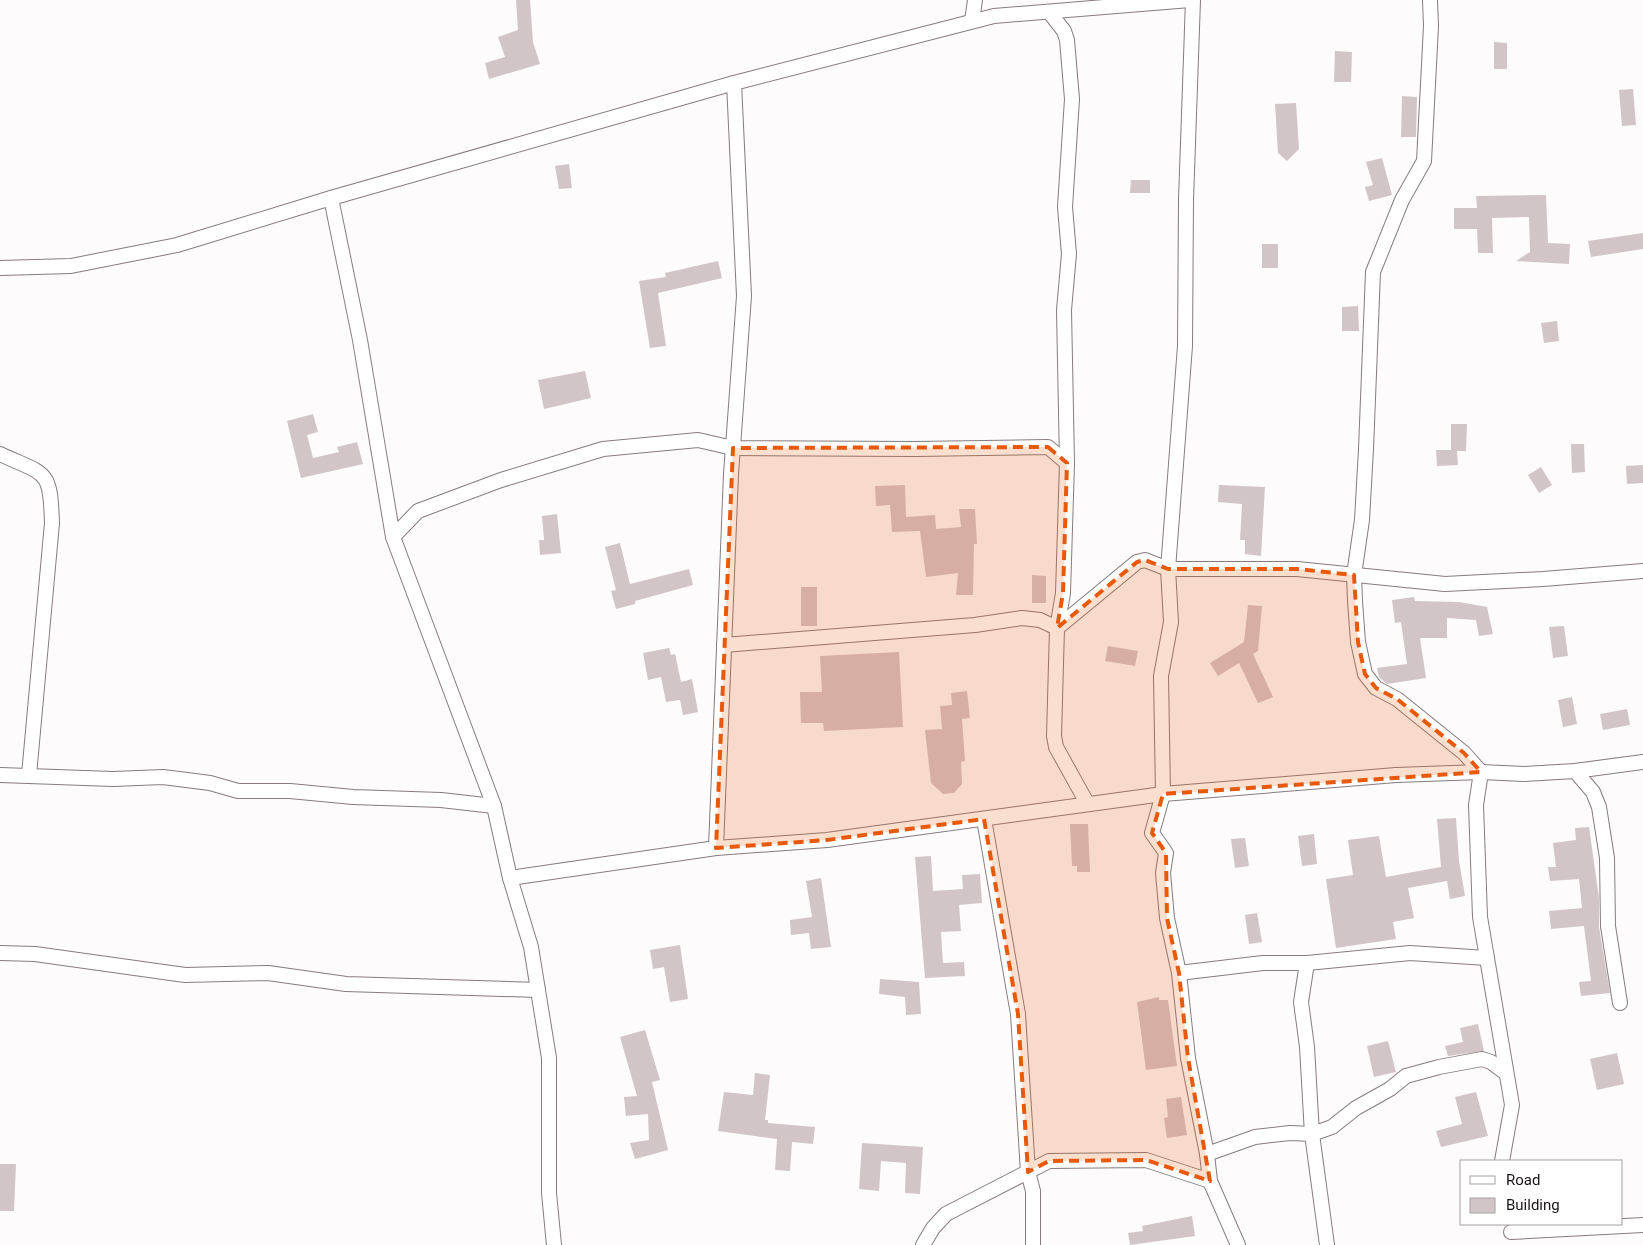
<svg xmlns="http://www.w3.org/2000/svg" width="1643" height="1245" viewBox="0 0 1643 1245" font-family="Roboto,sans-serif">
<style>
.building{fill:#d2c5c8}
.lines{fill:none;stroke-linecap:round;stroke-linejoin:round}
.street-casing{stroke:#877b7e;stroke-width:16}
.street{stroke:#fff;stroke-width:14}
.marked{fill:#e8590c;fill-opacity:0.2;stroke:#e8590c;stroke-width:4;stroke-dasharray:10 6;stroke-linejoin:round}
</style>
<rect width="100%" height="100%" fill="#fdfbfb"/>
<g class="building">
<path d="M516,0H530L533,42L540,64L489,79L485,63L505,57L498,37L518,30Z"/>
<path d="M1494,42L1507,43V69H1494Z"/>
<path d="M1335,51L1352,52L1351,82H1334Z"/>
<path d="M1633,89L1636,125L1622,126L1619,90Z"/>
<path d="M1402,96L1417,97L1416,137H1401Z"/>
<path d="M1296,103L1299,149L1287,161L1278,153L1275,104Z"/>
<path d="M1382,158L1392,195L1369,201L1365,187L1373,185L1366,162Z"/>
<path d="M569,164L572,188L559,189L555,166Z"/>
<path d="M1131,180H1150V193H1130Z"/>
<path d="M1546,195L1548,243L1570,244L1569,264L1516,261L1530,252L1529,217L1492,218L1493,253H1478L1477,229H1454V208H1477L1476,196Z"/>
<path d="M1643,233V249L1591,257L1588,241Z"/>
<rect x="1262" y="244" width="16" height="24"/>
<path d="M718,261L722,278L658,293L666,346L650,348L639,281L666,277L665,273Z"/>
<path d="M1358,306L1359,331H1342V307Z"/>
<path d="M1557,321L1559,341L1544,343L1541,323Z"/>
<path d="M585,371L591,398L544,409L538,380Z"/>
<path d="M313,414L318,432L307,435L313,458L339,452L337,447L357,442L363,464L301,478L287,421Z"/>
<path d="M1451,424H1467L1466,451H1457L1458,465L1437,466L1436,450H1451Z"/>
<path d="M1571,444H1584L1585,472L1572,473Z"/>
<path d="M1643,465V483L1627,484L1626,466Z"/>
<path d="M1541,467L1552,485L1539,493L1528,475Z"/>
<path d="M905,485L906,517L935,515L936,529L961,527L959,509H975L977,544H974L973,595H956L958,573L926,577L920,531L892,532L890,505L876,506L875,486Z"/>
<path d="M1219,485L1265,487L1261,556L1245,554V540H1240L1242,504L1218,502Z"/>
<path d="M557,514L561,553L540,555L539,540H544L542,516Z"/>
<path d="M620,543L630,584L689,569L693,585L635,601V604L616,609L611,591L616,590L605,547Z"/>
<path d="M1032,575L1046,576V603H1032Z"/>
<rect x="801" y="587" width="16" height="39"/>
<path d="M1414,597L1415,601L1459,602L1487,607L1493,634L1479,636L1476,620L1447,618V638H1420L1426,678L1387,684L1379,677L1377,668L1407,664L1401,622L1395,623L1392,600Z"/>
<path d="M1248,605L1262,606L1258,651L1253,654L1273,697L1258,703L1239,663L1218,676L1210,663L1244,642Z"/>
<path d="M1564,626L1568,656L1553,658L1549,627Z"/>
<path d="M1108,646L1138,651L1135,666L1105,661Z"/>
<path d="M669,648L671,655L675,654L681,682L692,679L698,712L683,715L680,700L666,702L661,677L648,680L643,653Z"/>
<path d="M899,652L903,727L824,731L823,723H801L800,692H822L820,656Z"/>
<path d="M967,691L970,718L962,719L965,761L961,762L962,784L954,793L943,794L931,783L925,730L942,729L940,706L952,705L951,693Z"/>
<path d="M1572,697L1577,724L1563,727L1558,700Z"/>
<path d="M1627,709L1630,725L1603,730L1600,714Z"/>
<path d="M1456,818L1459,861L1465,896L1450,899L1447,881L1408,888L1414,918L1393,922L1396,939L1336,948L1326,879L1353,875L1348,840L1379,836L1386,877L1441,867L1437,819Z"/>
<path d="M1070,824H1088L1090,872H1077V866H1072Z"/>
<path d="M1589,827L1599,898V927L1610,993L1581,996L1579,982L1591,981L1584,926L1551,929L1549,911L1582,908L1579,879L1550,881L1548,867H1556L1553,843L1576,840L1575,828Z"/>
<path d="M1314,834L1317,864L1302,866L1298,836Z"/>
<path d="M1245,838L1249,866L1235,868L1231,839Z"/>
<path d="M931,856L933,891L963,889L962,875L980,874L982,903L959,905L961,931L941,932L943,963L964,962L965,976L925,978L915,857Z"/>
<path d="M821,878L831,947L811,949L809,933L791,935L790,920L812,917L806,881Z"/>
<path d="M1257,913L1262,942L1249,944L1245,915Z"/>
<path d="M680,945L688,999L670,1002L664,967L653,969L650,950Z"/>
<path d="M880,979L919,982L921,1014L906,1015L905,997L879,994Z"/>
<path d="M1159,997V1000H1168L1177,1066L1146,1070L1137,1002Z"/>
<path d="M1478,1024L1484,1051L1448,1056L1445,1046L1463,1042L1460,1028Z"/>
<path d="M645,1030L660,1080L652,1082L668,1150L635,1159L630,1143L649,1140L648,1114L626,1116L624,1097L637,1096L620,1037Z"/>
<path d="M1388,1041L1396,1072L1374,1077L1367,1046Z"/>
<path d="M1617,1053L1624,1084L1597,1090L1590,1059Z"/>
<path d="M755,1073L770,1075L765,1120H768V1123L815,1127L813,1144L792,1142L790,1171L775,1170L777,1139L718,1131L724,1092L753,1095Z"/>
<path d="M1476,1092L1488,1136L1441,1147L1436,1131L1462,1124L1455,1097Z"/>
<path d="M1181,1097L1187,1135L1167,1138L1164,1118L1168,1117L1166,1099Z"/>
<path d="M862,1143L923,1147L920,1194L905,1193L906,1163L881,1161L879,1191L859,1189Z"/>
<path d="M0,1164H16L14,1211H0Z"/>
<path d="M1192,1216L1195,1236L1130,1245L1128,1233L1143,1231L1142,1226Z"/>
</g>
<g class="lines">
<defs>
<g id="street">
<path d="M1193,0L1186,200L1185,346L1168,569L1171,622L1161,676L1163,794L1152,833L1166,853L1163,873L1167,918L1179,973L1188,1058L1207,1154L1210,1181L1238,1245"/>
<path d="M1430,0L1431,26L1424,161L1402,200L1373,272L1366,449L1362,520L1354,575L1355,601L1358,642L1365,674L1376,688L1397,699L1464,753L1481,772L1476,805L1480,917L1512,1105L1502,1161"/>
<path d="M1050,13L1064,31L1067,40L1072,99L1065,207L1069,254L1064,310L1067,463L1063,593L1057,628L1054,736L1056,747L1087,803"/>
<path d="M972,21L975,0"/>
<path d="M331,198L360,340L393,537L494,806L510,878L531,947L549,1058V1193L554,1245"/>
<path d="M0,268L71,266L177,245L331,198L734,83L994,16L1190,0"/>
<path d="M0,454C47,476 50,468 52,523L29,775"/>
<path d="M393,537L418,511L501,480L603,449L698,440L733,448L915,449L1048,447L1067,463"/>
<path d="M724,645L975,625L1022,618L1040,620L1057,628L1137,562L1145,560L1168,569H1297L1445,584L1543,579L1643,571"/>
<path d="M1575,771L1593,792L1599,807L1607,858L1608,926L1620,1003"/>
<path d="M0,775L113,779L163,777L210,783L238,791H290L353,797L441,800L494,806"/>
<path d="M984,819L1018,1014L1028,1172L1033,1191V1245"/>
<path d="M716,848L731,474L744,296L734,83"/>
<path d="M510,878L716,848L827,840L1163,794L1396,775L1481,772L1524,774L1575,771L1643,762"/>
<path d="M0,953L35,954L185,975L268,973L346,984L538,990"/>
<path d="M1307,963L1301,1002L1307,1047L1312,1134L1327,1245"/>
<path d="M1179,973L1263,963H1307L1410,953L1487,958"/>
<path d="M1207,1154L1255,1137L1290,1133L1312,1134L1332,1127L1356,1108L1390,1089L1406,1076L1439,1067L1482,1059L1491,1062L1506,1073"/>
<path d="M1511,1232L1643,1225"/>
<path d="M923,1245L933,1228L946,1214L1049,1161L1146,1160L1210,1181"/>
</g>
</defs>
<use href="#street" class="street-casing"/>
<use href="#street" class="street"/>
</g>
<path class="marked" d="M1048,447L1067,463L1063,593L1057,628L1137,562L1145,560L1168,569H1297L1354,575L1358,642L1365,674L1376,688L1397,699L1464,753L1481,772L1163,794L1152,833L1166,853L1167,918L1179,973L1188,1058L1210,1181L1146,1160L1049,1161L1028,1172L1018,1014L984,819L827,840L716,848L733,448Z"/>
<rect x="1460" y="1160" width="162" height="65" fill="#ffffff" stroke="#a3a2a2"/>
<rect x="1470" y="1176" width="25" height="8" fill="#ffffff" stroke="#a3a2a2"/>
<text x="1506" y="1185" font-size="15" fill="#1a1617">Road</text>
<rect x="1470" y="1198" width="25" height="15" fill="#d2c5c8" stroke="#a3a2a2"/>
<text x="1506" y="1210" font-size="15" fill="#1a1617">Building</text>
</svg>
